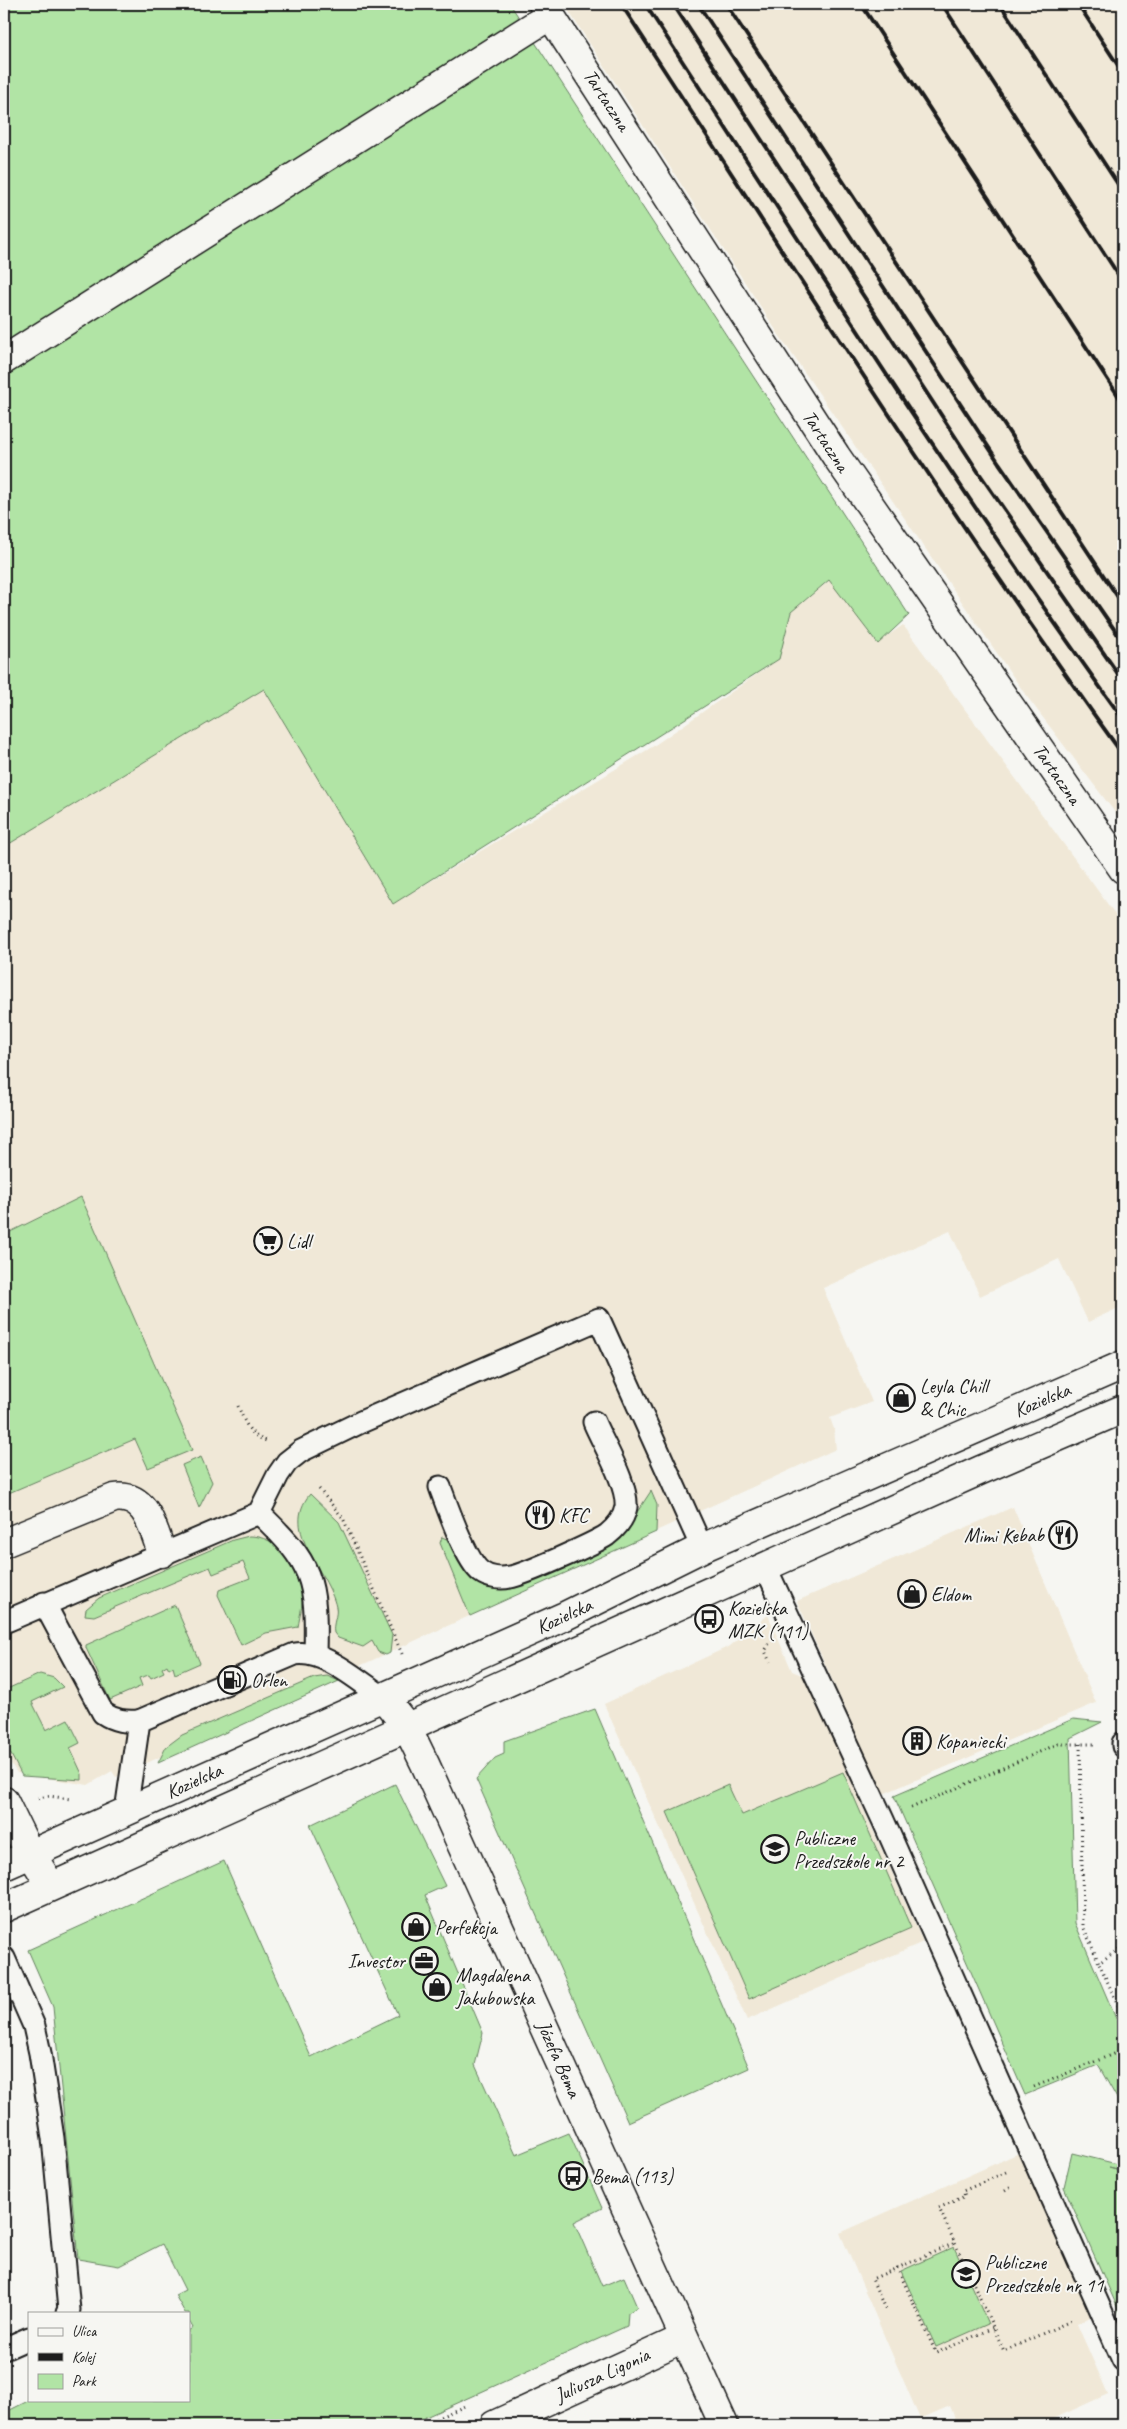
<svg xmlns="http://www.w3.org/2000/svg" width="1127" height="2429" viewBox="0 0 1127 2429" font-family="Caveat,sans-serif">
<style>
.built{fill:#f0e8d7}
.green{fill:#b1e4a5;stroke:#668060}
.lines{fill:none;stroke-linecap:round;stroke-linejoin:round}
.service-casing{stroke:#1c1c1c;stroke-width:25}
.minor-casing{stroke:#1c1c1c;stroke-width:31}
.secondary-casing{stroke:#1c1c1c;stroke-width:31}
.path{stroke:#1c1c1c;stroke-width:3;stroke-dasharray:1 4;stroke-linecap:butt}
.service{stroke:#f6f6f2;stroke-width:21}
.minor{stroke:#f6f6f2;stroke-width:28}
.secondary{stroke:#f6f6f2;stroke-width:28}
.rail{stroke:#1c1c1c;stroke-width:4}
.labels{text-anchor:middle;dominant-baseline:central;stroke-width:4;stroke-linejoin:round;paint-order:stroke}
.street-label{font-size:20px;fill:#1c1c1c;stroke:#f6f6f2}
.poi-label{font-size:20px;fill:#1c1c1c;stroke:#f6f6f2;text-anchor:start}
</style>
<rect width="100%" height="100%" fill="#f6f6f2"/>
<filter id="ink" filterUnits="userSpaceOnUse"><feTurbulence type="fractalNoise" baseFrequency=".02" numOctaves="2"/><feDisplacementMap in="SourceGraphic" scale="10" xChannelSelector="R" yChannelSelector="G"/><feConvolveMatrix kernelMatrix="1 2 1 2 8 2 1 2 1" color-interpolation-filters="sRGB"/></filter>
<g filter="url(#ink)">
<g class="built">
<path d="M564,4H1123V823L1025,694L781,338Z"/>
<path d="M830,580L877,643L903,625L1123,925V1306L1088,1322L1059,1259L980,1296L950,1231L823,1288L872,1402L830,1418L834,1429L836,1449L116,1777L112,1771L88,1785L17,1773L4,1752V1593L9,1590L4,1575V1495L135,1439L191,1450L81,1198L4,1235V847L264,689L393,904L652,747L779,659L791,612Z"/>
<path d="M1013,1507L1096,1703L883,1794L797,1601Z"/>
<path d="M768,1615L792,1671L804,1676L923,1942L747,2020L604,1704L730,1646Z"/>
<path d="M1019,2153L1094,2315L1077,2324L1108,2394L1040,2425H958L950,2406L920,2419L840,2233Z"/>
</g>
<g class="green">
<path d="M4,4H510L909,615L878,644L829,580L791,612L779,659L393,904L264,689L4,847Z"/>
<path d="M81,1197L192,1450L148,1468L135,1439L4,1495V1235Z"/>
<path d="M201,1457L212,1482L199,1508L182,1465Z"/>
<path d="M651,1491L657,1505L656,1532L470,1616L440,1543L442,1537L449,1540L509,1587L521,1585L607,1546L624,1532Z"/>
<path d="M310,1494L339,1522L392,1635L390,1653L386,1655L378,1652L372,1641L363,1647L338,1638L334,1633C332,1624 338,1615 336,1607C328,1570 279,1531 310,1494Z"/>
<path d="M249,1536C276,1536 298,1561 302,1587C304,1600 300,1615 298,1627L266,1633L241,1645L218,1595L219,1590L250,1578L243,1562L213,1574L210,1567L94,1616L85,1615L86,1609L99,1598L233,1540Z"/>
<path d="M175,1605L200,1663L175,1674L173,1667L169,1669L167,1665L162,1668L164,1672L151,1678L149,1675L139,1678L142,1686L110,1700L86,1648V1645Z"/>
<path d="M40,1674L54,1678L63,1687L32,1702L46,1730L68,1719L80,1743L70,1748L82,1774V1780L22,1776L4,1741V1695L7,1689Z"/>
<path d="M327,1676L339,1681L158,1763L166,1747L182,1735L314,1678Z"/>
<path d="M595,1709L749,2068L628,2122L476,1779L495,1758L504,1754V1741Z"/>
<path d="M1073,1719L1102,1722L1070,1738L1075,1923L1123,2035V2109L1098,2065L1025,2095L894,1796Z"/>
<path d="M843,1772L911,1928L749,1999L667,1812L728,1785L742,1815Z"/>
<path d="M395,1784L445,1886L425,1895L483,2033L475,2065L516,2155L569,2133L602,2208L574,2222L602,2286L624,2277L637,2307L628,2313L627,2326L408,2425H4V2413L30,2400H189V2330L193,2328L189,2321V2313H185L175,2295L185,2290L162,2244L119,2266L78,2259L53,2007L28,1950L224,1861L311,2057L398,2015L310,1825Z"/>
<path d="M1123,2133V2170L1109,2167L1123,2171V2320L1064,2187L1072,2153L1117,2164Z"/>
<path d="M954,2247L988,2324L936,2347L901,2271Z"/>
</g>
<g class="lines">
<defs>
<g id="service">
<path d="M440,1487C447,1506 466,1561 481,1572C489,1578 501,1579 510,1577C524,1575 595,1543 607,1535C616,1528 624,1518 626,1507C628,1484 603,1444 594,1422"/>
<path d="M259,1513C313,1564 317,1580 315,1654"/>
<path d="M766,1568L883,1820L1123,2360"/>
<path d="M44,1603L103,1713C115,1721 125,1722 139,1721"/>
<path d="M4,1622L259,1513L278,1475L287,1462L301,1451L361,1422L599,1319L702,1548"/>
<path d="M1123,1743V1746"/>
<path d="M126,1811L139,1721L295,1654C324,1649 360,1682 384,1698"/>
<path d="M4,1958L34,2026L40,2053L53,2138L69,2310L67,2313"/>
<path d="M4,2349L29,2338"/>
</g>
<g id="minor">
<path d="M543,4L836,456L1123,869"/>
<path d="M4,360L551,15"/>
<path d="M4,1543L114,1498C147,1493 153,1529 162,1553"/>
<path d="M384,1698L407,1727L425,1764L724,2425"/>
<path d="M4,1801L24,1842L51,1886"/>
<path d="M494,2425L684,2338"/>
</g>
<g id="secondary">
<path d="M4,1866L565,1616L702,1548L1123,1365"/>
<path d="M4,1908L981,1470L1123,1409"/>
</g>
</defs>
<use href="#service" class="service-casing"/>
<use href="#minor" class="minor-casing"/>
<use href="#secondary" class="secondary-casing"/>
<g class="path">
<path d="M238,1406C245,1422 249,1436 267,1441"/>
<path d="M319,1489L343,1518L402,1654"/>
<path d="M769,1644L765,1651L770,1662"/>
<path d="M1080,1744L1083,1926L1099,1963"/>
<path d="M38,1798L49,1796L71,1799"/>
<path d="M911,1808L1058,1744H1094"/>
<path d="M1123,1946L1099,1963L1123,2016"/>
<path d="M1034,2087L1123,2050"/>
<path d="M1006,2172L963,2191L965,2196L939,2208L1004,2351L1073,2320"/>
<path d="M1005,2191L1013,2186"/>
<path d="M897,2267L936,2353L993,2328"/>
<path d="M885,2309L872,2279L955,2243"/>
<path d="M422,2425L467,2405"/>
</g>
<use href="#service" class="service"/>
<use href="#minor" class="minor"/>
<use href="#secondary" class="secondary"/>
<g class="rail">
<path d="M621,4C786,256 947,511 1123,755"/>
<path d="M645,4C802,244 955,487 1123,719"/>
<path d="M673,4L979,473L1123,681"/>
<path d="M698,4L999,463L1123,642"/>
<path d="M726,4L1123,605"/>
<path d="M861,4L1123,403"/>
<path d="M942,4L1123,282"/>
<path d="M1000,4L1123,192"/>
<path d="M1078,4L1123,73"/>
</g>
</g>
</g>
<defs>
<symbol id="supermarket-ring" viewBox="-11 -11 22 22"><circle r="9.5" fill="#f6f6f2" stroke="#1c1c1c" stroke-width="1.5"/><path d="M-6-5.5h2.5l.6 2H6L4.5 2H-2.5L-4.4-4H-6ZM-1.5 3.2a1.3 1.3 0 1 0 .1 0ZM3 3.2a1.3 1.3 0 1 0 .1 0Z" fill="#1c1c1c"/></symbol>
<symbol id="shop-ring" viewBox="-11 -11 22 22"><circle r="9.5" fill="#f6f6f2" stroke="#1c1c1c" stroke-width="1.5"/><path d="M-5-2.5h2.3a2.7 3.5 0 0 1 5.4 0H5L5.5 6h-11ZM-1.5-2.5h3a1.5 2.3 0 0 0-3 0Z" fill="#1c1c1c"/></symbol>
<symbol id="restaurant-ring" viewBox="-11 -11 22 22"><circle r="9.5" fill="#f6f6f2" stroke="#1c1c1c" stroke-width="1.5"/><path d="M-5-6h1v4h1v-4h1v4h1v-4h1v5L-1.5 .5V6h-2V.5L-5-1ZM5-6V6H3V1.5H1.5Q1.5-4 5-6Z" fill="#1c1c1c"/></symbol>
<symbol id="bus-ring" viewBox="-11 -11 22 22"><circle r="9.5" fill="#f6f6f2" stroke="#1c1c1c" stroke-width="1.5"/><path d="M-5-6H5V4H4V6H2V4H-2V6H-4V4H-5ZM-3.5-4V0h7V-4ZM-3.5 1.2v1.5H-2V1.2ZM2 1.2v1.5H3.5V1.2Z" fill="#1c1c1c"/></symbol>
<symbol id="fuel-ring" viewBox="-11 -11 22 22"><circle r="9.5" fill="#f6f6f2" stroke="#1c1c1c" stroke-width="1.5"/><path d="M-5.5-6h7V0h2V4h1.3V-2.5L3-4.5l.8-.8L6-3V5H2.5V1h-1V6h-7ZM-4.2-4.7v3.2H.2V-4.7Z" fill="#1c1c1c"/></symbol>
<symbol id="building-ring" viewBox="-11 -11 22 22"><circle r="9.5" fill="#f6f6f2" stroke="#1c1c1c" stroke-width="1.5"/><path d="M-4-6H4V6H1V3H-1V6H-4ZM-2.5-4.3h1.7v1.8h-1.7ZM.8-4.3h1.7v1.8H.8ZM-2.5-1h1.7V.8h-1.7ZM.8-1h1.7V.8H.8Z" fill="#1c1c1c"/></symbol>
<symbol id="school-ring" viewBox="-11 -11 22 22"><circle r="9.5" fill="#f6f6f2" stroke="#1c1c1c" stroke-width="1.5"/><path d="M0-5L7-2L0 1L-7-2ZM-4 1L0 2.5L4 1V4Q0 6-4 4Z" fill="#1c1c1c"/></symbol>
<symbol id="office-ring" viewBox="-11 -11 22 22"><circle r="9.5" fill="#f6f6f2" stroke="#1c1c1c" stroke-width="1.5"/><path d="M-6-3h4V-5.5h4V-3h4V5H-6ZM-1-4.5V-3h2v-1.5ZM-6 0V1H6V0Z" fill="#1c1c1c"/></symbol>
</defs>
<g fill-rule="evenodd">
<use href="#supermarket-ring" x="252" y="1225" width="32" height="32"/>
<use href="#shop-ring" x="885" y="1382" width="32" height="32"/>
<use href="#restaurant-ring" x="524" y="1499" width="32" height="32"/>
<use href="#restaurant-ring" x="1047" y="1519" width="32" height="32"/>
<use href="#shop-ring" x="896" y="1578" width="32" height="32"/>
<use href="#bus-ring" x="693" y="1603" width="32" height="32"/>
<use href="#fuel-ring" x="216" y="1664" width="32" height="32"/>
<use href="#building-ring" x="901" y="1725" width="32" height="32"/>
<use href="#school-ring" x="759" y="1833" width="32" height="32"/>
<use href="#shop-ring" x="400" y="1911" width="32" height="32"/>
<use href="#office-ring" x="408" y="1945" width="32" height="32"/>
<use href="#shop-ring" x="421" y="1971" width="32" height="32"/>
<use href="#bus-ring" x="557" y="2160" width="32" height="32"/>
<use href="#school-ring" x="950" y="2258" width="32" height="32"/>
</g>
<g class="labels">
<g class="street-label">
<text transform="translate(607 100) rotate(57)">Tartaczna</text>
<text transform="translate(826 441) rotate(57)">Tartaczna</text>
<text transform="translate(1057 774) rotate(55)">Tartaczna</text>
<text transform="translate(1042 1400) rotate(-23)">Kozielska</text>
<text transform="translate(564 1616) rotate(-25)">Kozielska</text>
<text transform="translate(194 1781) rotate(-24)">Kozielska</text>
<text transform="translate(559 2059) rotate(66)">Józefa Bema</text>
<text transform="translate(602 2375) rotate(-25)">Juliusza Ligonia</text>
</g>
<g class="poi-label">
<text x="287" y="1241">Lidl</text>
<text x="920" y="1386">Leyla Chill<tspan x="920" dy="23">&amp; Chic</tspan></text>
<text x="559" y="1515">KFC</text>
<text x="1044" y="1535" text-anchor="end">Mimi Kebab</text>
<text x="931" y="1594">Eldom</text>
<text x="728" y="1608">Kozielska<tspan x="728" dy="23">MZK (111)</tspan></text>
<text x="251" y="1680">Orlen</text>
<text x="936" y="1741">Kopaniecki</text>
<text x="794" y="1838">Publiczne<tspan x="794" dy="23">Przedszkole nr 2</tspan></text>
<text x="435" y="1927">Perfekcja</text>
<text x="405" y="1961" text-anchor="end">Investor</text>
<text x="456" y="1975">Magdalena<tspan x="456" dy="23">Jakubowska</tspan></text>
<text x="592" y="2176">Bema (113)</text>
<text x="985" y="2262">Publiczne<tspan x="985" dy="23">Przedszkole nr 11</tspan></text>
</g>
</g>
<rect width="1127" height="2429" fill="none" stroke="#f6f6f2" stroke-width="20"/>
<rect x="10" y="10" width="1107" height="2409" fill="none" stroke="#1c1c1c" stroke-width="2" filter="url(#ink)"/>
<rect x="28" y="2312" width="162" height="90" fill="#f6f6f2" stroke="#9f9f9c"/>
<rect x="38" y="2328" width="25" height="8" fill="#f6f6f2" stroke="#9f9f9c"/>
<text x="72" y="2336" font-size="15" fill="#1c1c1c">Ulica</text>
<rect x="38" y="2353" width="25" height="8" fill="#1c1c1c" stroke="#9f9f9c"/>
<text x="72" y="2362" font-size="15" fill="#1c1c1c">Kolej</text>
<rect x="38" y="2374" width="25" height="15" fill="#b1e4a5" stroke="#9f9f9c"/>
<text x="72" y="2386" font-size="15" fill="#1c1c1c">Park</text>
</svg>
